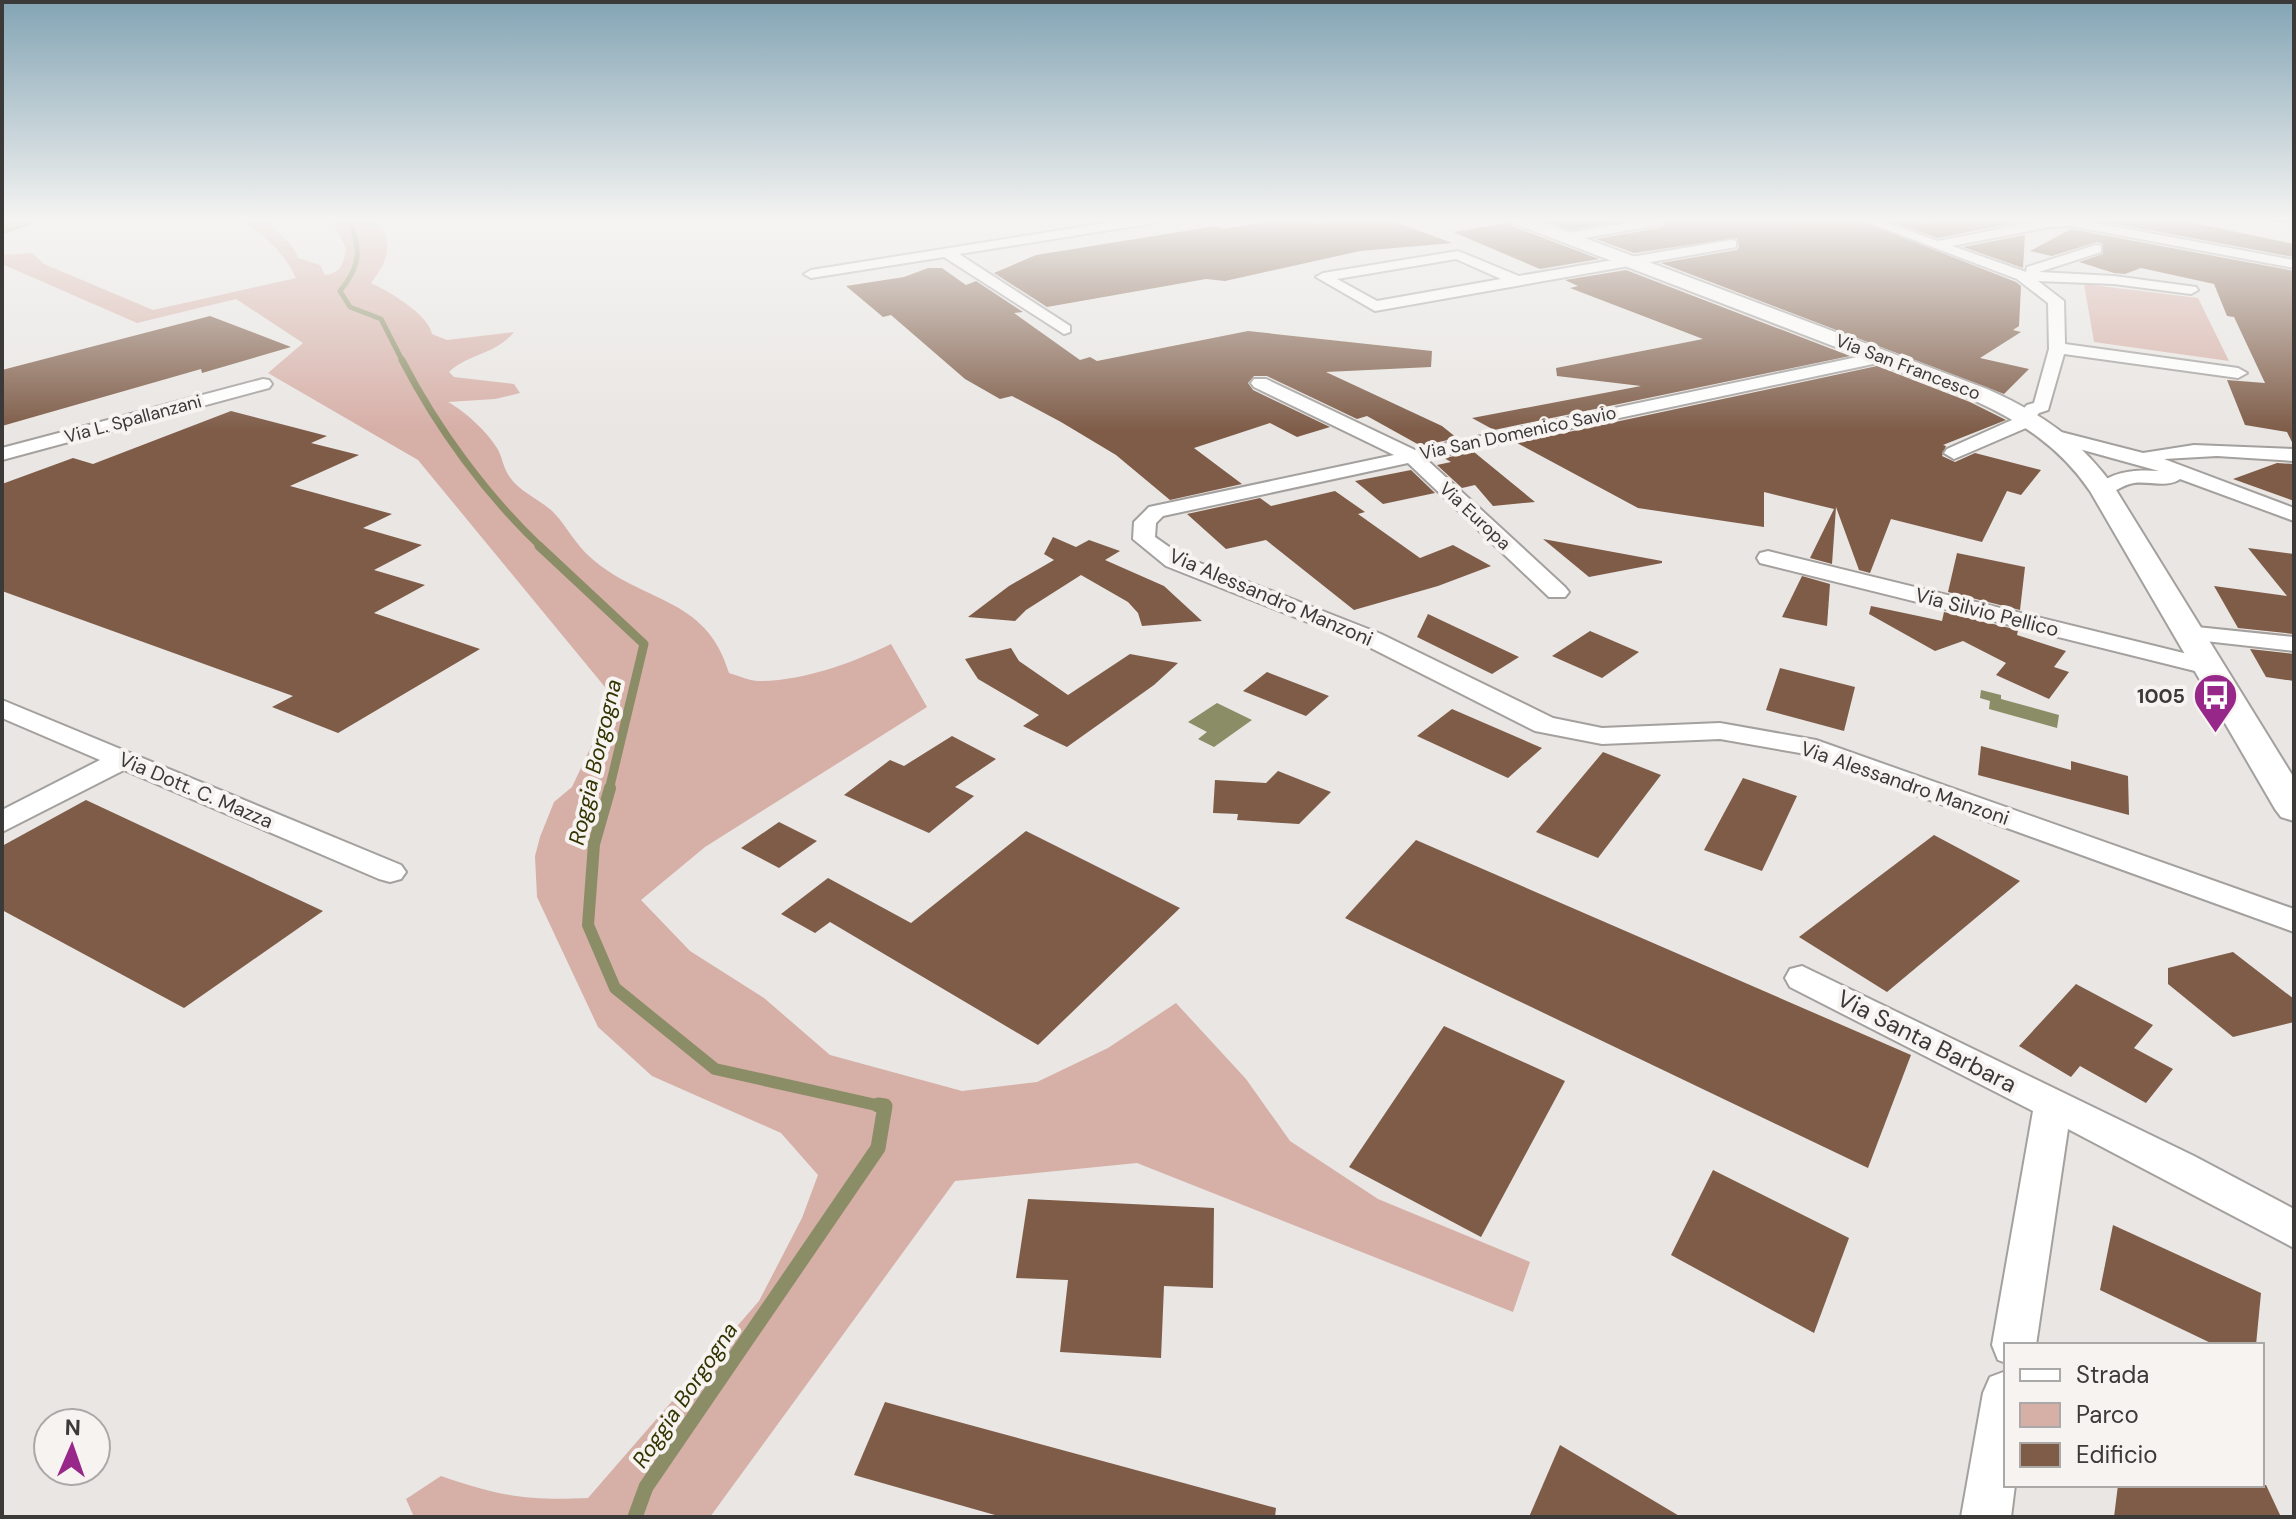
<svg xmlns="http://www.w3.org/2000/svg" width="2296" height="1519" viewBox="0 0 2296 1519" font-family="'DM Sans',sans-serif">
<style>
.green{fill:#d6afa7}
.water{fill:#8b8d67}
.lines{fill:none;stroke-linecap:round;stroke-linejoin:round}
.stream-far4{stroke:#8b8d67;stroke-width:5}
.stream-far3{stroke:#8b8d67;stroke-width:7}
.stream-far2{stroke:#8b8d67;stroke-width:9}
.stream-far1{stroke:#8b8d67;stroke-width:12}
.stream{stroke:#8b8d67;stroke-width:15}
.building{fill:#7e5c48}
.minor-casing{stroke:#a3a09e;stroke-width:4}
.tertiary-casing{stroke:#a3a09e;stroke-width:4}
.trunk-casing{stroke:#8a7533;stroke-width:4}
.minor{fill:#fff;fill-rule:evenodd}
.tertiary{fill:#fff;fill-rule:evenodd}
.trunk{fill:#c4aa5a;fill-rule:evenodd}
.labels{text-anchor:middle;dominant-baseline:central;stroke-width:8;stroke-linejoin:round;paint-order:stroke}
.far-street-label{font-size:18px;fill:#3b3a39;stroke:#f6f3f0}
.street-label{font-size:20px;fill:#3b3a39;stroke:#f6f3f0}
.poi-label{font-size:20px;font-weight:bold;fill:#3b3a39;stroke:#f6f3f0;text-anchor:end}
.water-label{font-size:22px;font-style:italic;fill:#333402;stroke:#f6f3f0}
.near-street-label{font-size:24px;fill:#3b3a39;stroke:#f6f3f0}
</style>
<rect width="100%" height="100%" fill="#e9e6e3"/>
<g class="green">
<path d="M238,219H270C275,236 294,241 298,258L320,265L325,275C340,274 345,262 346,248L331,219H374C396,241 388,261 371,283C389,291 429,315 432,334L447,340L514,332C497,354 468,354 449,372L454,377L514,384L520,393L495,399L448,402C465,411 487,432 497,448C502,456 503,467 509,476C521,494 541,499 555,514C567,527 576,545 590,557C642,604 706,595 729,673C739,676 750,681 759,681C804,681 852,663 891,644L927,707L705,847L641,900L690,951L764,998L830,1055L962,1091L1037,1082L1108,1048L1176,1003L1246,1079L1290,1141L1378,1199L1530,1262L1513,1312L1137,1163L955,1181L710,1517H414L406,1499L441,1476C499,1496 527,1501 588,1498L759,1301L802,1218L818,1175L781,1133L652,1076L598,1027L537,897L535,856L540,837L554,802L572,787L614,698L418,460L268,373L303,343L236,299L137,323L2,264V255L32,253L44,264L153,310L296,278C283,251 264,234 238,219Z"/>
<path d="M2084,284L2198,298L2229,361L2094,342Z"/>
</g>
<g class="water">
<path d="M1981,690L2001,695V699L2059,715L2057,728L1989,709L1990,701L1980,698Z"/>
<path d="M1217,703L1252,720L1214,747L1198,739L1207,732L1188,722Z"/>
</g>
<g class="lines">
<g class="stream-far4">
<path d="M348,219C362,248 361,266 340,291L350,307L381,319L403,362"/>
<path d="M2265,219L2294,221"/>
</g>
<path class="stream-far3" d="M402,360C437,428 486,495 542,548"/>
<path class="stream-far2" d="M539,546L644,644L609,790"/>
<path class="stream-far1" d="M610,788L594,844L588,925L615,988L715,1069L885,1107"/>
<path class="stream" d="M635,1517L646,1487L878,1148L885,1106L878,1105"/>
</g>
<g class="building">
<path d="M1290,219H1305L1316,224L1345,219H1387L1452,243L1360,251L1225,281L1206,279L1047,307L994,273L1036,255L1185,231L1216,226L1223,229Z"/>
<path d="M1542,219H1633L1571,230Z"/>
<path d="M1667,219H1856L2016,282L2021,286L2019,326L2013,330L2021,332L1980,358L2029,369L2004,394L1661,263L1737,250L1739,247L1737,238L1634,253L1596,239L1659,228L1666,224Z"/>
<path d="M1884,219H1907L1924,224L1959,219H1996L2013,223L1938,238Z"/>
<path d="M2090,219H2174L2294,244V257Z"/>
<path d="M1510,223L1512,226L1599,259L1540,269L1453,232Z"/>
<path d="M2071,229L2294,271V446L2287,432L2245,425L2227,380L2265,383L2234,317L2227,316L2214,284L2141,268L2125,274L2114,273L2079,262L2103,254V244L2097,242L2052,256L2030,251Z"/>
<path d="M2025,235L2023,268L1963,247Z"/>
<path d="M928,268H942L966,285L976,281L1023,312L1014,313L1080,360L1090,357L1097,361L1248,331L1432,351L1431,367L1326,372L1442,426L1457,438L1421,446L1367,416L1357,419L1267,376H1254L1248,383L1253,390L1330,427L1297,437L1270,423L1194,448L1242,484L1170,500L1116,455L1061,422L1012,396L1000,399L965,379L891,315L883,317L846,286L904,277Z"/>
<path d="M1626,270L1850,356L1494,430L1472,418L1641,386L1557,376L1556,368L1703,339L1570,288L1578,286L1565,280Z"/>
<path d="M210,316L291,347L202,373L201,369L2,426V370Z"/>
<path d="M1877,366L1970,402L2006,420L1943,445L1946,446L1942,456L1955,462L1975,453L2041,470L2021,495L2007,491L1982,542L1891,519L1870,573L1859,570L1836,507L1832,564L1810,558L1834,509L1764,492V527L1638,508L1517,443Z"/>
<path d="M231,411L327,436L311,443L359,455L290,486L392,514L363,528L422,545L374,570L425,585L374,613L480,649L338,733L272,707L293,696L2,591V484L73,458L93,464Z"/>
<path d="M1474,452L1507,479L1535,502L1493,506L1475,485L1462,488L1437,465L1451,462L1444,458Z"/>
<path d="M2277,463L2294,464V501L2233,479Z"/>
<path d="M1411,470L1435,493L1383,504L1355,481Z"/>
<path d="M1335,491L1365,512L1358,514L1420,558L1453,545L1491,566L1438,586L1354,610L1266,540L1226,549L1187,514L1260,498L1271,506Z"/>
<path d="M1053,537L1076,547L1089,540L1120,551L1105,560L1164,586L1202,621L1142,626L1138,613L1128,602L1081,575L1026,610L1015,621L968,617L1009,586L1054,560L1044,554Z"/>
<path d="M1543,539L1662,561V563L1589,577Z"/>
<path d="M2248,548L2294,554V634L2238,628L2214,586L2287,596Z"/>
<path d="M1957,553L2025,567L2020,610L1948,592Z"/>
<path d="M1802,576L1830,584L1827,626L1782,617Z"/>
<path d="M1871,606L1942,621L1944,612L2018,630L2017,635L2066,651L2054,667L2069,672L2049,699L1996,675L2006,663L1963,641L1935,651L1869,614Z"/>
<path d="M1428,614L1519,657L1492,674L1417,637Z"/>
<path d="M1590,631L1639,652L1602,678L1552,656Z"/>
<path d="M1011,648L1019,661L1068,695L1130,654L1178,663L1154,685L1067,747L1023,726L1039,715L978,679L965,659Z"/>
<path d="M2250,649L2294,654V681L2266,677Z"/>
<path d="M1780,668L1855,687L1844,731L1766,710Z"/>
<path d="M1267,672L1329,696L1306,716L1243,691Z"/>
<path d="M1452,709L1542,748L1508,778L1417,736Z"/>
<path d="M952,736L996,759L955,787L974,796L929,833L844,795L890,760L904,766Z"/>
<path d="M1981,746L2071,770V761L2128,776L2129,815L1978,775Z"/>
<path d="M1603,752L1661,775L1598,858L1536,832Z"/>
<path d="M1278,771L1331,792L1299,824L1237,820L1238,814L1213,813L1215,780L1266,783Z"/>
<path d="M1743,778L1797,796L1762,871L1704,850Z"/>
<path d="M86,800L323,911L184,1008L2,910V846Z"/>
<path d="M779,822L817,841L779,868L741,848Z"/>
<path d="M1026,831L1180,908L1038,1045L830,922L815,933L781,914L828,878L911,923Z"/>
<path d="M1934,835L2020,881L1887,992L1799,937Z"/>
<path d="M1416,840L1911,1055L1868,1168L1345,918Z"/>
<path d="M2233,952L2294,999V1022L2233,1037L2168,984V968Z"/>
<path d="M2076,984L2153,1025L2134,1048L2173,1069L2146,1103L2080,1066L2071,1077L2019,1046Z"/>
<path d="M1444,1026L1565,1081L1481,1237L1349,1167Z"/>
<path d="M1713,1170L1849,1238L1814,1333L1671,1255Z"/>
<path d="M1028,1199L1214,1208L1213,1288L1164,1286L1161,1358L1060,1352L1068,1280L1016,1278Z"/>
<path d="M2113,1225L2261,1293L2256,1345H2215L2100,1290Z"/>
<path d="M885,1402L1276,1508L1275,1517H1002L854,1475Z"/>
<path d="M1560,1445L1681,1517H1529Z"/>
<path d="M2118,1485H2266L2281,1517H2114Z"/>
</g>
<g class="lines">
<defs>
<g id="minor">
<path d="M1131,219H1160L1154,223L959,254L1070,326V332L1064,334L944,257L811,278L804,274L811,270Z"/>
<path d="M1649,219L1665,221L1658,225L1568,241L1561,237L1568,233Z"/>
<path d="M1859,219H1876L1938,241L2050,219H2074L2294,260V268L2071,226L2050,227L1952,246L2026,272L2027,267L2096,245L2101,246V252L2039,272L2114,276L2196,287L2198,290L2191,294L2114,284L2038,281L2064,301L2065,344L2238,368L2247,373L2238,378L2064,354L2048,410L2039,413L2026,428L1954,459L1944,453L1947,449L2012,420L2027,405L2034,403L2049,349L2048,303L2017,279Z"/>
<path d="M1731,240L1736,241V247L1375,311L1316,277L1323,273L1458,251L1519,276ZM1456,259L1501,279L1377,301L1337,279Z"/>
<path d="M1881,352L1889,357L1887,361L1426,459L1565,587L1569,592L1565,597H1549L1408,463L1163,516L1156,523L1155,537L1182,556L1381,634L1553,718L1602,728L1720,723L1816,740L2294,909V932L1800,753L1720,739L1602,744L1535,731L1363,644L1166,566L1133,539L1134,522L1149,507L1394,455L1254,387L1251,383L1254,379H1266L1415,450Z"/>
<path d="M263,379L269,380L272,384L269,388L2,460V448Z"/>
<path d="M2061,432L2143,453L2194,445L2294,449V461L2217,456L2164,459L2294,508V521L2180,479C2168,488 2149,481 2134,483C2119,485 2111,498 2096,494L2093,490C2109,471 2135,469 2159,471L2054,442L2051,438L2054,434Z"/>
<path d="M1768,551L2216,661L2220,666L2216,671L2207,674L1760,563L1757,558L1760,553Z"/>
<path d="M2187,626L2294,637V651L2178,638L2175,633L2178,628Z"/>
<path d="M2,700L401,865L406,872L401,879L390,882L379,879L124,770L2,832V810L100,760L2,718Z"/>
<path d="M1802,966L2194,1156L2294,1209V1248L2068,1129L2036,1345H2006V1363L1998,1360L1992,1345L2033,1111L1790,987L1785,978L1790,969Z"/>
<path d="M2006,1371V1485H2015L2011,1517H1961L1983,1393L1990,1377Z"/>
</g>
<path id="tertiary" d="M1511,219H1534L1987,389C2041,413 2082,441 2116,490L2294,778V821L2281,817L2275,809L2090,491C2059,446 2020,421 1971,399L1513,223Z"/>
<path id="trunk" d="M2,219H32L29,223L2,232Z"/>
</defs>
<use href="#minor" class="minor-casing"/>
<use href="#tertiary" class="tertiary-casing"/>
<use href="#trunk" class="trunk-casing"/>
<use href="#minor" class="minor"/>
<use href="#tertiary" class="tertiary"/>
<use href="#trunk" class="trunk"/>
</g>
<linearGradient id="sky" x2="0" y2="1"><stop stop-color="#83a4b4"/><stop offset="0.51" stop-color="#f5f4f2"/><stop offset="1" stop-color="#f5f4f2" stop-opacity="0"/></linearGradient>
<rect width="2296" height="431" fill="url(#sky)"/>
<defs>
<symbol id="bus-pin" viewBox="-11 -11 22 30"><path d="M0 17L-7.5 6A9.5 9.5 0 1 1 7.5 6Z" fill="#972889" stroke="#f6f3f0"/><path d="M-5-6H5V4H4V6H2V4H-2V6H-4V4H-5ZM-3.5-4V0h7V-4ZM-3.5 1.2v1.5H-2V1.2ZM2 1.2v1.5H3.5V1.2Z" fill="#fff"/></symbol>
</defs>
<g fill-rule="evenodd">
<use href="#bus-pin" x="2190" y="670" width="51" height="69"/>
</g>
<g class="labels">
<g class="far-street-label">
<text transform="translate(1908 367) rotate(21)">Via San Francesco</text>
<text transform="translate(133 419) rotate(-15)">Via L. Spallanzani</text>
<text transform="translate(1518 433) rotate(-12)">Via San Domenico Savio</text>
<text transform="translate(1475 516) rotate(43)">Via Europa</text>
</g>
<g class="street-label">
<text transform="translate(1271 597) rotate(23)">Via Alessandro Manzoni</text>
<text transform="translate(1987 612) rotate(14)">Via Silvio Pellico</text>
<text transform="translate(1905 783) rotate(19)">Via Alessandro Manzoni</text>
<text transform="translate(196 790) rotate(23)">Via Dott. C. Mazza</text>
</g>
<g class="poi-label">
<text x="2185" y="696">1005</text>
</g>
<g class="water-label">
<text transform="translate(595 762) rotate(-77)">Roggia Borgogna</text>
<text transform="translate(685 1395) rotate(-56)">Roggia Borgogna</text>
</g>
<g class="near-street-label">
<text transform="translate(1927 1041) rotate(27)">Via Santa Barbara</text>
</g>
</g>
<rect width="2296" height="1519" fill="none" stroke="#3b3a39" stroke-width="8"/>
<rect x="2004" y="1343" width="260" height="144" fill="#f6f3f0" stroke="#aba9a7" stroke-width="2"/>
<rect x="2020" y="1369" width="40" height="12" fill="#ffffff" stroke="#aba9a7" stroke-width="2"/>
<text x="2076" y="1383" font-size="24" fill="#3b3a39">Strada</text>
<rect x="2020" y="1403" width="40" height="24" fill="#d6afa7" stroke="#aba9a7" stroke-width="2"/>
<text x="2076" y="1423" font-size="24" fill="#3b3a39">Parco</text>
<rect x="2020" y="1443" width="40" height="24" fill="#7e5c48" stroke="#aba9a7" stroke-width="2"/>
<text x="2076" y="1463" font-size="24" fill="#3b3a39">Edificio</text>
<g transform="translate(72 1447) rotate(2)"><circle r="38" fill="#f6f3f0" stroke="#aba9a7" stroke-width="2"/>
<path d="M0-6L14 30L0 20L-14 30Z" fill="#972889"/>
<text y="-12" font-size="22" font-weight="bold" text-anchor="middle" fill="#3b3a39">N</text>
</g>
</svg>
